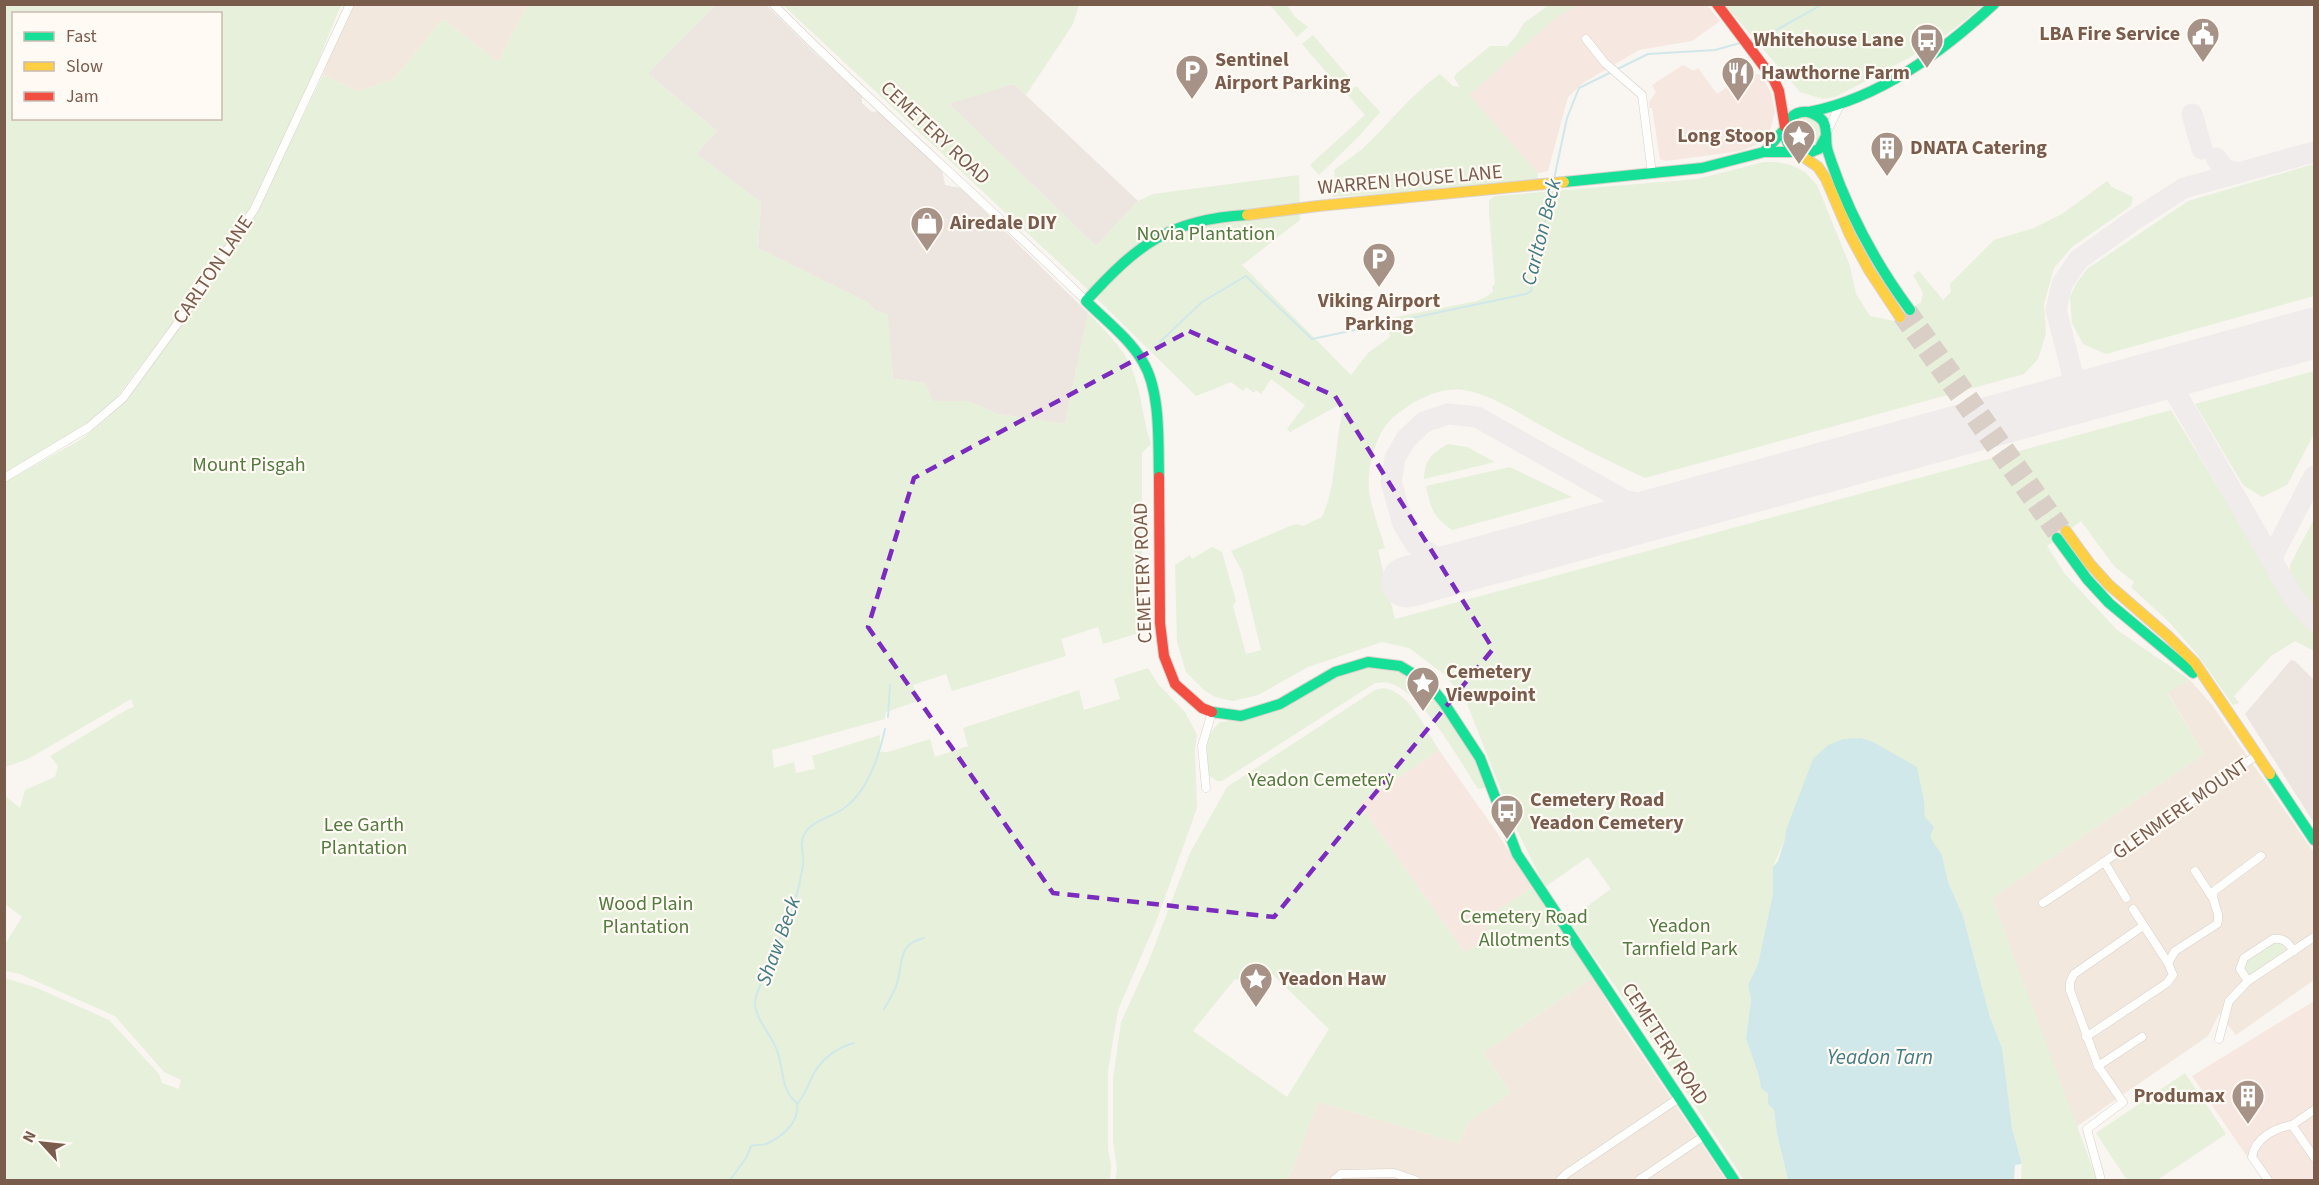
<svg xmlns="http://www.w3.org/2000/svg" width="2319" height="1185" viewBox="0 0 2319 1185" font-family="'Source Sans 3',sans-serif">
<style>
.residential{fill:#f2e8de}
.commercial{fill:#f6e8e1}
.industrial{fill:#ede5e0}
.green{fill:#e7f0db;fill-rule:evenodd}
.water{fill:#d0e8ea}
.lines{fill:none;stroke-linecap:round;stroke-linejoin:round}
.stream{stroke:#d0e8ea;stroke-width:2}
.taxiway{stroke:#f0ecec;stroke-width:21}
.runway{stroke:#f0ecec;stroke-width:51}
.highway-tunnel{stroke:#d9cfc7;stroke-width:14;stroke-dasharray:14 7;stroke-linecap:butt}
.street-casing{stroke:#d7d1cb;stroke-width:9}
.fast-casing{stroke:#d9d2cb;stroke-width:12}
.slow-casing{stroke:#d9d2cb;stroke-width:12}
.jam-casing{stroke:#d9d2cb;stroke-width:12}
.street{stroke:#fefefd;stroke-width:8}
.fast{stroke:#16e098;stroke-width:10}
.slow{stroke:#ffcf43;stroke-width:10}
.jam{stroke:#f24e42;stroke-width:10}
.marked{fill:none;stroke:#7b2cbf;stroke-width:4.5;stroke-dasharray:12 8;stroke-linejoin:round}
.labels{text-anchor:middle;dominant-baseline:central;stroke-width:4.5;stroke-linejoin:round;paint-order:stroke}
.poi-label{font-size:20px;font-weight:bold;fill:#7a5c4d;stroke:#fffaf3;text-anchor:start}
.street-label{font-size:20px;fill:#7a5c4d;stroke:#fffaf3}
.park-label{font-size:20px;fill:#537a41;stroke:#fffaf3}
.water-label{font-size:21px;font-style:italic;fill:#437c86;stroke:#fffaf3}
</style>
<rect width="100%" height="100%" fill="#f9f5f0"/>
<g class="residential">
<path d="M353,5H528L498,62L443,19L394,79L358,91L323,75L333,46Z"/>
<path d="M2190,680L2212,705L2314,853V980L2236,1035L2219,1014L2208,1036L2076,1127L1992,898L2204,754L2167,692Z"/>
<path d="M1593,977L1614,1014L1726,1180H1288L1318,1102L1459,1143L1468,1122L1511,1093L1483,1053Z"/>
</g>
<g class="commercial">
<path d="M1562,5H1707L1720,21L1692,41L1639,50L1583,83L1568,97L1548,171L1538,173L1461,88Z"/>
<path d="M1683,65L1694,71L1698,68L1717,94L1749,72L1761,75L1771,93L1775,112L1770,131L1764,140L1759,144L1741,151L1666,161L1660,159L1652,108H1649V102L1656,92L1652,85Z"/>
<path d="M1439,750L1498,834L1532,887L1486,919L1488,935L1465,953L1359,804Z"/>
<path d="M2314,1001V1180H2263L2192,1076Z"/>
</g>
<g class="industrial">
<path d="M716,5H766L819,57L862,95V103L872,112L879,111L942,169L945,185L961,188L1088,313L1065,424L998,414L968,401H933L925,383L893,379L887,314L876,311L867,302L758,248L761,202L696,154L717,131L647,73Z"/>
<path d="M1014,84L1138,201L1096,246L948,103Z"/>
<path d="M2291,660L2295,661L2314,680V823L2245,714Z"/>
</g>
<g class="green">
<path d="M4,5H341L306,91L248,212L200,286L114,401L89,423L4,475ZM14,14H220V118H14Z"/>
<path d="M528,5H716L648,74L717,131L697,154L761,202L758,248L867,302L876,311L888,314L893,379L925,383L933,401H968L998,414L1065,424L1088,313C1104,330 1122,346 1131,367C1142,391 1142,419 1151,444L1142,453V632L1103,644L1098,627L1061,639L1066,656L952,691L946,674L913,685L918,701L886,712L885,719L772,750L774,768L794,762L796,773L815,769L812,756L880,735V752H888L930,739L935,757L968,746L963,728L1079,690L1084,710L1120,699L1114,679L1148,668L1158,684L1185,712L1197,735L1195,749L1197,808L1156,922L1118,1010L1108,1070V1149L1111,1165L1110,1180H5V978L37,988L109,1020L159,1074L162,1083L179,1089L181,1080L164,1072L115,1016L20,974L5,971V944L22,917L5,904L4,795L20,808L25,790L55,777L58,766L50,756L128,709L134,707L131,699L28,759L5,767V482L80,440L105,420L129,397L225,264L256,213L323,75L358,91L394,79L443,19L498,62Z"/>
<path d="M783,5H1079L1073,24L1026,95L1014,84L949,104L1096,246L1138,201L1153,194L1299,175L1300,220L1242,265L1351,375L1368,353L1390,337L1386,319L1477,301L1488,296L1493,291L1492,286L1495,284L1489,213V200L1495,196L1697,179L1764,162H1776L1791,165L1805,172L1817,185L1850,266L1856,294L1870,316L1894,321L1921,302L1923,293L1913,275L1919,271L1943,300L1951,292L1950,284L1994,240L2034,228L2062,214L2107,181L2112,187L2133,197L2131,206L2072,247L2054,268L2044,304L2046,334L2038,359L2024,374L1645,478C1610,462 1576,445 1542,426C1518,413 1491,394 1463,390C1438,387 1415,400 1396,415C1376,430 1367,466 1369,490C1371,509 1380,530 1385,548L1378,550L1395,619L2171,410L2286,599L2314,634V651L2295,641L2271,656L2234,696L2239,703L2233,705L2197,654L2170,623L2131,587L2134,582L2114,566L2081,521L2047,546L2065,574L2117,630L2190,680L2167,693L2204,754L1992,898L2097,1180H2021L2022,1164L2012,1128L2002,1048L1990,1017L1963,916L1948,882L1942,855L1929,837L1925,817L1923,798L1786,830L1785,839L1773,867V893L1758,964L1748,985L1751,1000L1746,1039L1759,1076L1761,1088L1768,1094V1104L1774,1110L1777,1134L1788,1180H1744L1639,1020L1568,920L1611,889L1588,857L1545,887L1515,826L1466,701L1445,675L1409,648L1382,642L1308,667L1258,695L1233,701L1215,697L1204,690L1186,672L1177,642L1175,565L1190,555L1192,559L1212,547L1222,552L1236,601L1233,606L1246,654L1261,650L1242,571L1231,551L1290,526L1297,524L1303,526L1322,517C1337,485 1334,446 1343,411L1339,405L1290,432L1287,429L1305,405L1271,379L1261,394L1256,390L1254,393L1246,387L1243,391L1231,382L1196,396L1084,286Z"/>
<path d="M1270,5H1287L1295,17L1308,27L1297,37Z"/>
<path d="M1549,5H1578L1557,17L1469,95L1538,173L1537,181L1457,190C1450,186 1445,185 1438,190L1334,197L1323,190L1335,179L1334,170C1343,163 1352,157 1361,150C1388,125 1409,96 1440,74L1453,86L1460,87L1454,78L1456,74L1490,46H1507L1516,36L1524,23Z"/>
<path d="M1725,5H1983C1940,45 1886,70 1835,97L1823,99L1800,92Z"/>
<path d="M1313,35L1352,81L1342,90L1302,44Z"/>
<path d="M1356,86L1380,112L1360,135L1319,175L1310,165L1365,115L1347,94Z"/>
<circle cx="1805" cy="132" r="15"/>
<path d="M2314,164V296L2106,354L2083,344L2072,323L2070,297L2076,284L2087,269L2188,201Z"/>
<path d="M2314,371V434L2287,485L2262,497L2243,485L2195,404Z"/>
<path d="M1448,444L1467,447L1495,462L1424,479C1425,459 1431,454 1448,444Z"/>
<path d="M1510,467L1572,497L1452,530C1432,516 1431,508 1426,486Z"/>
<path d="M2314,519V608L2290,577V565Z"/>
<path d="M1370,667C1378,668 1389,667 1397,670C1439,688 1470,744 1486,785L1484,788L1478,789L1476,786C1459,759 1421,691 1389,683C1385,682 1379,683 1375,683L1222,781H1217L1207,774C1206,755 1204,735 1220,722L1248,719L1268,714L1334,678Z"/>
<path d="M1384,688C1411,693 1425,729 1439,750L1359,804L1465,953L1488,935L1485,919L1532,887L1593,977L1483,1053L1511,1093L1468,1122L1459,1143L1318,1102L1288,1180H1115L1117,1169L1113,1141V1079L1121,1022L1148,963L1190,853L1227,787L1375,690ZM1269,971L1329,1029L1287,1097L1193,1031L1235,979L1258,983Z"/>
<path d="M2273,942L2283,944L2286,947L2285,954L2252,974L2246,972L2244,966L2246,960Z"/>
<path d="M2185,1073L2226,1134L2157,1180H2127L2096,1133Z"/>
</g>
<path class="water" d="M1861,738L1873,742L1917,767L1924,801L1925,817L1934,827L1930,837L1942,855L1948,882L1963,916L1990,1017L2002,1048L2012,1128L2022,1164L2015,1165L2014,1180H1788L1777,1134L1774,1110L1768,1104V1094L1761,1088L1759,1076L1746,1039L1751,1000L1748,985L1758,964L1773,893V867L1778,861L1785,839L1786,830L1813,759L1828,745L1844,739Z"/>
<g class="lines">
<g class="stream">
<path d="M1751,40L1769,34L1823,4"/>
<path d="M1554,179L1567,118L1579,88L1648,54L1715,50L1740,43"/>
<path d="M1160,342L1202,302L1246,276L1312,339L1526,294L1531,291L1552,187"/>
<path d="M888,717L890,685"/>
<path d="M884,1009C889,1000 895,992 897,983C904,961 897,944 924,938"/>
<path d="M797,1104C804,1096 807,1089 811,1079C819,1061 835,1048 854,1043"/>
<path d="M730,1180L746,1158L751,1146C756,1144 760,1146 766,1144C782,1137 800,1122 797,1103C780,1090 784,1066 776,1048C770,1033 755,1019 755,1002C756,984 776,967 771,950C773,947 775,946 777,943C789,928 800,884 803,865C805,853 798,845 805,833C812,821 831,817 843,809C868,792 879,756 885,729"/>
</g>
<g class="taxiway">
<path d="M2192,114L2202,149"/>
<path d="M2216,158L2224,169L2238,173"/>
<path d="M2072,372L2056,310L2062,284L2078,260L2134,220L2184,188L2314,152"/>
<path d="M2135,381C2157,380 2165,378 2178,397C2178,373 2190,370 2209,361"/>
<path d="M2178,397L2293,597L2314,621"/>
<path d="M2051,405C2067,398 2073,389 2072,372C2080,385 2087,391 2103,391"/>
<path d="M1483,561L1458,563L1435,557L1416,545L1403,524L1391,482L1395,458L1406,439L1424,422L1448,414L1477,417L1624,500L1652,507L1690,504"/>
<path d="M2273,561V555L2314,476"/>
</g>
<path class="runway" d="M1407,582L2314,333"/>
<g class="highway-tunnel">
<path d="M1910,310L2066,531"/>
<path d="M1900,317L2057,538"/>
</g>
<defs>
<g id="street">
<path d="M773,4C874,107 984,200 1086,301"/>
<path d="M1586,39L1605,63L1642,95L1652,174"/>
<path d="M1827,132L1840,105"/>
<path d="M4,478L89,427L123,398L191,305L255,208L350,4"/>
<path d="M1206,788L1202,746L1212,712"/>
<path d="M2105,863L2126,898"/>
<path d="M2195,871L2212,897"/>
<path d="M2043,903C2116,856 2185,804 2257,755"/>
<path d="M2168,963L2175,951L2217,924C2222,911 2210,903 2214,891L2261,856"/>
<path d="M2248,981L2240,969L2244,958L2273,939C2284,937 2288,943 2294,951"/>
<path d="M2086,1037L2167,983L2173,975L2168,963L2133,909"/>
<path d="M2219,1039L2229,1001L2248,981L2314,937"/>
<path d="M2098,1066L2142,1037"/>
<path d="M2314,1110L2292,1125L2314,1157"/>
<path d="M1334,1180L1341,1174L1394,1173L1415,1180"/>
<path d="M1560,1180L1566,1174L1679,1098"/>
<path d="M1639,1180L1704,1136"/>
<path d="M2101,1180L2087,1129L2123,1102L2098,1066L2070,990V982L2074,974L2143,926"/>
<path d="M2268,1180L2252,1157C2255,1138 2275,1128 2292,1125"/>
</g>
<g id="fast">
<path d="M1809,112C1880,98 1942,52 1994,4"/>
<path d="M1826,136L1819,149C1815,150 1810,153 1806,154C1779,156 1778,109 1808,112C1813,113 1820,117 1823,121C1828,129 1825,139 1827,148C1828,153 1830,157 1831,161C1850,216 1876,264 1910,310"/>
<path d="M1764,152L1785,129"/>
<path d="M1564,182L1702,168L1764,152H1796"/>
<path d="M1159,477C1158,443 1161,392 1143,362C1130,339 1105,320 1086,301C1137,245 1169,219 1247,215"/>
<path d="M2057,538L2087,579L2109,603L2193,673"/>
<path d="M1212,712L1241,716L1280,704L1335,672L1368,662L1400,666L1427,682L1444,703L1480,758L1517,854L1734,1180"/>
<path d="M2270,774L2314,840"/>
</g>
<g id="slow">
<path d="M1798,153L1818,167L1826,179L1850,235L1869,270L1900,317"/>
<path d="M1247,215L1318,206L1564,182"/>
<path d="M2066,531L2090,564L2109,585L2168,636L2195,663L2270,774"/>
</g>
<g id="jam">
<path d="M1717,4L1774,80L1779,91L1785,127"/>
<path d="M1159,477L1160,623L1164,656L1175,684L1202,708L1212,712"/>
</g>
</defs>
<use href="#street" class="street-casing"/>
<use href="#fast" class="fast-casing"/>
<use href="#slow" class="slow-casing"/>
<use href="#jam" class="jam-casing"/>
<use href="#street" class="street"/>
<use href="#fast" class="fast"/>
<use href="#slow" class="slow"/>
<use href="#jam" class="jam"/>
</g>
<path class="marked" d="M1189,331L1335,396L1493,649L1274,917L1053,893L868,627L914,478Z"/>
<defs>
<symbol id="civic-pin" viewBox="-11 -11 22 30"><path d="M0 17L-7.5 6A9.5 9.5 0 1 1 7.5 6Z" fill="#a69286" stroke="#fffaf3"/><path d="M-.6-6.5H3V-4.5H.6V-3L4-1V1h2V6H-6V1h2V-1L-.6-3ZM-1.2 2.5V6h2.4V2.5Z" fill="#fff"/></symbol>
<symbol id="bus-pin" viewBox="-11 -11 22 30"><path d="M0 17L-7.5 6A9.5 9.5 0 1 1 7.5 6Z" fill="#a69286" stroke="#fffaf3"/><path d="M-5-6H5V4H4V6H2V4H-2V6H-4V4H-5ZM-3.5-4V0h7V-4ZM-3.5 1.2v1.5H-2V1.2ZM2 1.2v1.5H3.5V1.2Z" fill="#fff"/></symbol>
<symbol id="parking-pin" viewBox="-11 -11 22 30"><path d="M0 17L-7.5 6A9.5 9.5 0 1 1 7.5 6Z" fill="#a69286" stroke="#fffaf3"/><path d="M-3.5-5.5H1a3.5 3.5 0 0 1 0 7H-1V5.5H-3.5ZM-1-3.4V-.6H.8a1.4 1.4 0 0 0 0-2.8Z" fill="#fff"/></symbol>
<symbol id="restaurant-pin" viewBox="-11 -11 22 30"><path d="M0 17L-7.5 6A9.5 9.5 0 1 1 7.5 6Z" fill="#a69286" stroke="#fffaf3"/><path d="M-5-6h1v4h1v-4h1v4h1v-4h1v5L-1.5 .5V6h-2V.5L-5-1ZM5-6V6H3V1.5H1.5Q1.5-4 5-6Z" fill="#fff"/></symbol>
<symbol id="sight-pin" viewBox="-11 -11 22 30"><path d="M0 17L-7.5 6A9.5 9.5 0 1 1 7.5 6Z" fill="#a69286" stroke="#fffaf3"/><path d="M0-6L1.8-2.2L6-1.7L2.9 1.2L3.7 5.4L0 3.3L-3.7 5.4L-2.9 1.2L-6-1.7L-1.8-2.2Z" fill="#fff"/></symbol>
<symbol id="building-pin" viewBox="-11 -11 22 30"><path d="M0 17L-7.5 6A9.5 9.5 0 1 1 7.5 6Z" fill="#a69286" stroke="#fffaf3"/><path d="M-4-6H4V6H1V3H-1V6H-4ZM-2.5-4.3h1.7v1.8h-1.7ZM.8-4.3h1.7v1.8H.8ZM-2.5-1h1.7V.8h-1.7ZM.8-1h1.7V.8H.8Z" fill="#fff"/></symbol>
<symbol id="shop-pin" viewBox="-11 -11 22 30"><path d="M0 17L-7.5 6A9.5 9.5 0 1 1 7.5 6Z" fill="#a69286" stroke="#fffaf3"/><path d="M-5-2.5h2.3a2.7 3.5 0 0 1 5.4 0H5L5.5 6h-11ZM-1.5-2.5h3a1.5 2.3 0 0 0-3 0Z" fill="#fff"/></symbol>
</defs>
<g fill-rule="evenodd">
<use href="#civic-pin" x="2184" y="15" width="38" height="52"/>
<use href="#bus-pin" x="1908" y="21" width="38" height="52"/>
<use href="#parking-pin" x="1173" y="52" width="38" height="52"/>
<use href="#restaurant-pin" x="1719" y="54" width="38" height="52"/>
<use href="#sight-pin" x="1780" y="117" width="38" height="52"/>
<use href="#building-pin" x="1868" y="129" width="38" height="52"/>
<use href="#shop-pin" x="908" y="204" width="38" height="52"/>
<use href="#parking-pin" x="1360" y="240" width="38" height="52"/>
<use href="#sight-pin" x="1404" y="664" width="38" height="52"/>
<use href="#bus-pin" x="1488" y="792" width="38" height="52"/>
<use href="#sight-pin" x="1237" y="960" width="38" height="52"/>
<use href="#building-pin" x="2229" y="1077" width="38" height="52"/>
</g>
<g class="labels">
<g class="poi-label">
<text x="2180" y="34" text-anchor="end">LBA Fire Service</text>
<text x="1904" y="40" text-anchor="end">Whitehouse Lane</text>
<text x="1215" y="60">Sentinel<tspan x="1215" dy="23">Airport Parking</tspan></text>
<text x="1761" y="73">Hawthorne Farm</text>
<text x="1776" y="136" text-anchor="end">Long Stoop</text>
<text x="1910" y="148">DNATA Catering</text>
<text x="950" y="223">Airedale DIY</text>
<text x="1379" y="301" text-anchor="middle">Viking Airport<tspan x="1379" dy="23">Parking</tspan></text>
<text x="1446" y="672">Cemetery<tspan x="1446" dy="23">Viewpoint</tspan></text>
<text x="1530" y="800">Cemetery Road<tspan x="1530" dy="23">Yeadon Cemetery</tspan></text>
<text x="1279" y="979">Yeadon Haw</text>
<text x="2225" y="1096" text-anchor="end">Produmax</text>
</g>
<g class="street-label">
<text transform="translate(935 133) rotate(43)">CEMETERY ROAD</text>
<text transform="translate(1410 180) rotate(-5)">WARREN HOUSE LANE</text>
<text transform="translate(213 270) rotate(-56)">CARLTON LANE</text>
<text transform="translate(1143 573) rotate(-92)">CEMETERY ROAD</text>
<text transform="translate(2181 809) rotate(-35)">GLENMERE MOUNT</text>
<text transform="translate(1665 1044) rotate(57)">CEMETERY ROAD</text>
</g>
<g class="park-label">
<text x="1206" y="234">Novia Plantation</text>
<text x="249" y="465">Mount Pisgah</text>
<text x="1321" y="780">Yeadon Cemetery</text>
<text x="364" y="825">Lee Garth<tspan x="364" dy="23">Plantation</tspan></text>
<text x="646" y="904">Wood Plain<tspan x="646" dy="23">Plantation</tspan></text>
<text x="1524" y="917">Cemetery Road<tspan x="1524" dy="23">Allotments</tspan></text>
<text x="1680" y="926">Yeadon<tspan x="1680" dy="23">Tarnfield Park</tspan></text>
</g>
<g class="water-label">
<text transform="translate(1541 232) rotate(-76)">Carlton Beck</text>
<text transform="translate(778 941) rotate(-70)">Shaw Beck</text>
<text x="1880" y="1057">Yeadon Tarn</text>
</g>
</g>
<rect width="2319" height="1185" fill="none" stroke="#7a5c4d" stroke-width="12"/>
<rect x="12" y="12" width="210" height="108" fill="#fffaf3" stroke="#cabbb1" stroke-width="1.5"/>
<rect x="24" y="32" width="30" height="9" fill="#16e098" stroke="#cabbb1" stroke-width="1.5"/>
<text x="66" y="42" font-size="18" fill="#7a5c4d">Fast</text>
<rect x="24" y="62" width="30" height="9" fill="#ffcf43" stroke="#cabbb1" stroke-width="1.5"/>
<text x="66" y="72" font-size="18" fill="#7a5c4d">Slow</text>
<rect x="24" y="92" width="30" height="9" fill="#f24e42" stroke="#cabbb1" stroke-width="1.5"/>
<text x="66" y="102" font-size="18" fill="#7a5c4d">Jam</text>
<g transform="translate(42 1143) rotate(297)" stroke="#fffaf3" stroke-width="4.5" paint-order="stroke">
<path d="M0-4.5L10 22L0 15L-10 22Z" fill="#7a5c4d"/>
<text y="-9" font-size="16" font-weight="bold" text-anchor="middle" fill="#7a5c4d">N</text>
</g>
</svg>
